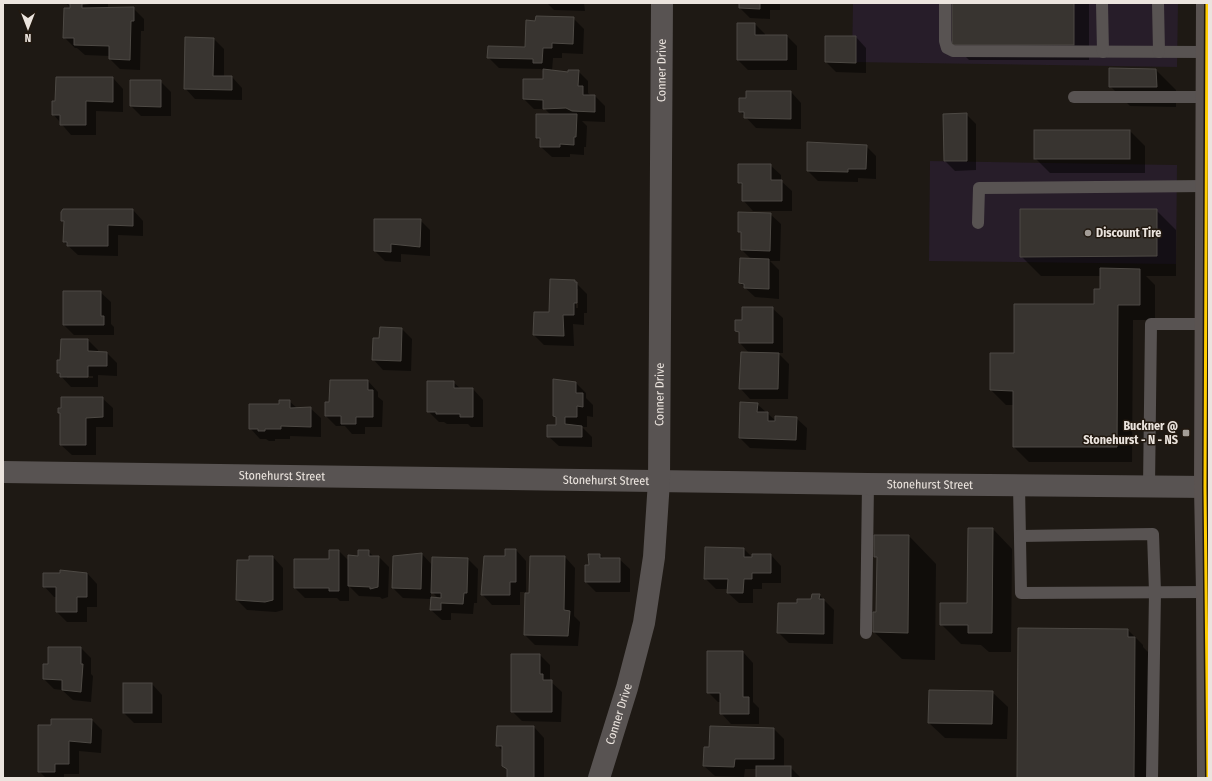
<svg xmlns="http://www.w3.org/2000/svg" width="1212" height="781" viewBox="0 0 1212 781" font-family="'Fira Sans Condensed',sans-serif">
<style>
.commercial{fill:#271d29}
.shadow{fill:#0007;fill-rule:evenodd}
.building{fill:#383430;stroke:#4d4944}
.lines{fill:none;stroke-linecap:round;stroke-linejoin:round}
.service{stroke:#585352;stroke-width:12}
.minor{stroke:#585352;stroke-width:22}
.primary{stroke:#5a5351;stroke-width:22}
.bus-1-casing{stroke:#221910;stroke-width:6}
.bus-1{stroke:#fc0;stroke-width:3}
.poi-dot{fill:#a39d97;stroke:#221910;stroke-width:1.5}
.labels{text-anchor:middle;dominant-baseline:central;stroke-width:3;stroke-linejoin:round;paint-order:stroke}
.street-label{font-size:12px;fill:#ebe4de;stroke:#221910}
.poi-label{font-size:12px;font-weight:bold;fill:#ebe4de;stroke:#221910;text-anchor:start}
</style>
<rect width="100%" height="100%" fill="#1e1914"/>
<g class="commercial">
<path d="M853,3H1178L1177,67L852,62Z"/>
<path d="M930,161L1177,165L1176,264L929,261Z"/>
</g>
<g class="shadow">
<path d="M66,3H108V9L133,8L144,19V31H141L140,70L120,69L110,59V56L85,55L77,48H75L64,37L71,9Z"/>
<path d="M547,3H584L585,11L554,10Z"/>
<path d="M740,3H780V10H770V19L750,18L740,8Z"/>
<path d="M953,3H1089V60H969L953,44Z"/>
<path d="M573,18L584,29L583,54L562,53V58H553L552,71L569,73L578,71L588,81V93L591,96H595L605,106V122L582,121L587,126L586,147H584V155L570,154V157H552L541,147V142L537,138L551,115L545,109H534L524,99L544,80V72L541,69L499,68L488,57L526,48L536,22Z"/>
<path d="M755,24L765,34V36H787L797,46V70H748L738,60Z"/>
<path d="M826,37H856L866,48V73L836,72L826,62Z"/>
<path d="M214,39L224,49V77H232L242,88V100L195,99L185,88Z"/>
<path d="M1156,70L1176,90V107L1130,106L1110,86Z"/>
<path d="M57,78H113L123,89V112L96,111V135H71L53,114L56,102Z"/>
<path d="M161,82L171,92V116H141L131,106Z"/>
<path d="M791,92L801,103V129L756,128L740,111Z"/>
<path d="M966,114L976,124V170L955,171L945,161Z"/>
<path d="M1130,131L1145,146V173H1050L1035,158Z"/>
<path d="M866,146L876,156V179L858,178V182L818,181L808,171Z"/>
<path d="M770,165L781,175V181L792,191V211H753L743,200V187L739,182Z"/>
<path d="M133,210L143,221V236L118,235V256L78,255L64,242L65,223L62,220Z"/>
<path d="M1156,210L1176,230V276H1146L1155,285V320H1133L1132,462H1029L1014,447V405H1006L991,390L1015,354L1095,305L1101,290V276H1041L1021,256Z"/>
<path d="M770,214L781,224L780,261H770L779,270V299L755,297L740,283L751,259L742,250V234L739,231Z"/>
<path d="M420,220L430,230V256L401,254V262L385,261L375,251Z"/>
<path d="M574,281L587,294V313H584V325L573,324L574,346L544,345L534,335ZM576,289H578V308H576Z"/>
<path d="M100,292L111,302V324L114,327V335H74L64,325Z"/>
<path d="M772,308L783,318V353H778L789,364L788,399H750L740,388L750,354L740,343V334L736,330L743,321Z"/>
<path d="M402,329L412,339L411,371L383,370L373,359L380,339Z"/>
<path d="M88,340L98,350V352L107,353L117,363V376L98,375V387H71L58,373ZM67,376H93V378H67Z"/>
<path d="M554,380L576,383L586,393V398L593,405V417L587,416V427H582L592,437V447L559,446L548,436L557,426V419L554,416Z"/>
<path d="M331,381H368L378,392V397L383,401L382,427H365V434H352L345,426H336L326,416L330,403Z"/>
<path d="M453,382L461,389H473L483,400V427H471L468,424H447L444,422H439L428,411Z"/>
<path d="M102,398L113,408V427H96V455H72L61,445V415L59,412Z"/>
<path d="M289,401L297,408H310L321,418V437L290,436V439H275V441H269L266,439H260L250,428L280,405Z"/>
<path d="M757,404L776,421L796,418L807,428L806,450L750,448L740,438Z"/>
<path d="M993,529L1012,549L1011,652H989L981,645L961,644L941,624L968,604Z"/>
<path d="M909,536L936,564L935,660L902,659L874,632L877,613L878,559L875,556Z"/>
<path d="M744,549L753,558L771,555L781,566V583H762V589H753V603H739L728,593L729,589H716L705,578Z"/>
<path d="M516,550L526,561V592H520V605H492L482,594L506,557Z"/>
<path d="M339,551L349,561L368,551L374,557H379L389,567L388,597L382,599L380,597L359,596L349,586V601H340L337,598H305L295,588L330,560Z"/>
<path d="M422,554L433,566L468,559L478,569L477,603H474L473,614L451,613V620H442L431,610L432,599L403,598L393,588ZM431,591L439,599H431Z"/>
<path d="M600,555L604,559H619L630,569V592H596L586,582L590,566Z"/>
<path d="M273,557L283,568V610L276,612L247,610L237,600Z"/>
<path d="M565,557L575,568L574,616L580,622L578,646L535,645L525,635L530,594Z"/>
<path d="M87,573L97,584V607H87V622H67L57,612V597H54L44,586Z"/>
<path d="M819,595L834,610L833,644L789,643L778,632L798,604L812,600Z"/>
<path d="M1128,630L1143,645V647L1150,654L1149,778H1018Z"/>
<path d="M81,648L91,658V674L93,676L91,702L73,700L62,690L54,689L44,679L49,665Z"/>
<path d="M743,652L753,663V702L759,708V724H731L721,713V702H718L708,692Z"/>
<path d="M512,655H540L550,665V681L562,692L561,722L522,721L512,711Z"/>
<path d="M124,684H152L162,695V723H134L124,713Z"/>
<path d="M992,692L1008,707L1007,739L945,738L929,723Z"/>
<path d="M52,720H92L102,730L101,753L79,751V774H64V778H46L39,771L52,726Z"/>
<path d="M534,727L544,738V778H508V770L503,765V751L498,746Z"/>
<path d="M774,729L784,739V767H790L801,778H757V769H745L744,777L715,776L704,766L710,748Z"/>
</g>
<g class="building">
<path d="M65,3H98L82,4V8L134,7V21H131L130,60L109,59V46L74,45V38H63L64,8H70V4Z"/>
<path d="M739,3H760V9L739,8Z"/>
<rect x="952" y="3" width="122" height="42"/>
<path d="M536,16L574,17L573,44L552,43V48H543L542,63H533V59L487,58L488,46L525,47L526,20L535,21Z"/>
<path d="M737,23H755V35H787V60H737Z"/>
<path d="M825,36H856V63L825,62Z"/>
<path d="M185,37L214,38L213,76H232V90L184,89Z"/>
<path d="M1109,68L1156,69L1157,87H1109Z"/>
<path d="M543,69L568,72V70H579L578,86H583V95H595V112L572,111L566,108L543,109V100L523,99V79H543Z"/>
<path d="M56,77H113V102L86,101V125H60V115H52V101H55Z"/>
<path d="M130,80H161V107L130,106Z"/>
<path d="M746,91H791V119L744,118V112H739V98H746Z"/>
<path d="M967,113V161H944L943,114Z"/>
<path d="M536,114H577L576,137H574V145L560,144V147H540V138H536Z"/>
<rect x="1034" y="130" width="96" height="29"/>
<path d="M807,142L867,145L866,169H848V172L807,171Z"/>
<path d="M738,164H771V180H782V201H742V183H738Z"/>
<path d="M63,209H133V226L108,225V246H67V242H63L64,221H61V212Z"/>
<path d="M1020,209H1157V256L1020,257Z"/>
<path d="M738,212L771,213L770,251L741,250V232H738Z"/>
<path d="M374,219H421L420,247L391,244V252L374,251Z"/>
<path d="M740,258L769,259V289L744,288V284L739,283Z"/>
<path d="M1100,268L1140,269V305H1118L1117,447H1013V391L990,390V353H1014V304H1094V289H1100Z"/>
<path d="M550,279L575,280V282H577V303H574V315H563L564,336L533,335L534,312H549Z"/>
<path d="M63,291H101V316H104V325H63Z"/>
<path d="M742,307H773V343H739V332L735,331V320H742Z"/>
<path d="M380,327L402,328L401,361L372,360L373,338H379Z"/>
<path d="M61,339H88V351L107,352V366H88V377H60V373H57V360H60Z"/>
<path d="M741,352L779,353L778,389H739Z"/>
<path d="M553,379L576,382V393H583V407L577,406V417H565V424L582,426V437H547V425H556V417L553,416Z"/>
<path d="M330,380H368V390H373V417H356V424H341V416H325V402H329Z"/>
<path d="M427,381H454V388H473V417H460V414H436V412H427Z"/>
<path d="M61,397H103V417L86,418V445H60V413H58V408H61Z"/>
<path d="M279,400H290V408L311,407V427L281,426V429H265V431H258V429H249V404H279Z"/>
<path d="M740,402L758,403L757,412H768V421H775V416L797,417L796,440L739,438Z"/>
<path d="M968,528H993L992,633H968V625H940V603H967Z"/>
<path d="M874,535H909L908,633L873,632V612H876L877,557H874Z"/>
<path d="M705,547L744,548V557H752V554H771V573H752V579H744L743,593H727L728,579H704Z"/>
<path d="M505,549H516V582H510V595H481L484,556H505Z"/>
<path d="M329,550H339V591H329V588H294V559H329Z"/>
<path d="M358,550H369V556H379L378,587L370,589V587L348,586V555L358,556Z"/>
<path d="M422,553L421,589L392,588L393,556Z"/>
<path d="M588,554H600V558H620V582H585V565H589Z"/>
<path d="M249,556H273V600L265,602L236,600L237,560H249Z"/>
<path d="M530,556H565L564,610L570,611L568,636L524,635L525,593H529Z"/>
<path d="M432,557L468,558L467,593H464L463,604L441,603V610H430L431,597L441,598V593H431Z"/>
<path d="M60,570L87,573V597H77V612H56V587H43V573H60Z"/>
<path d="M812,594H820L819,599H824V634L777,633L778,603H797V599H811Z"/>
<path d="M1018,628L1128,629V637H1135L1134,777L1136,778H1017Z"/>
<path d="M48,647H81V664H83L81,692L62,690V680L43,679V664H48Z"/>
<path d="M707,651H743V697H749V714H720V693H707Z"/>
<path d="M511,654H540V674H543V680H552V712H511Z"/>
<rect x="123" y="683" width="29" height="30"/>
<path d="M929,690L993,691L992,724L928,723Z"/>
<path d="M51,719H92L91,743L69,741V764H55V772H38V725H51Z"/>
<path d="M497,726H534V778H507V769L502,766V746H496Z"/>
<path d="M710,726L774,728V759H735L734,767L703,766L704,747H709Z"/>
<rect x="756" y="766" width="35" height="12"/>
</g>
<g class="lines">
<g class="service">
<path d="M945,3V41L947,48L953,51L1206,52"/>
<path d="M1102,3L1103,52"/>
<path d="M1158,3L1159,52"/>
<path d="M1074,97H1209"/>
<path d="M978,223L979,188L1206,186"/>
<path d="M1019,485L1021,593L1207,592"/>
<path d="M1149,487L1151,324H1206"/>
<path d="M1020,536L1153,534L1155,592L1152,778"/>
<path d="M866,633L868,484"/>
</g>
<g class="minor">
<path id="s1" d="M3,472L868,484L1209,487"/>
<path id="s2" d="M599,778L627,688L644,623L654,557L659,481L662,3"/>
</g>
<path class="primary" d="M1207,3L1205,487L1207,592L1208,778"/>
<defs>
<path id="bus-1" d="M1207,3L1205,487L1208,778"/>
</defs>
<use href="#bus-1" class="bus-1-casing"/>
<use href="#bus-1" class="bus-1"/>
</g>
<g class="poi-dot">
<circle cx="1088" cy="233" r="4"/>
<rect x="1182" y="429" width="8" height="8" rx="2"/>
</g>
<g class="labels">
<g class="street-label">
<text stroke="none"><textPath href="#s2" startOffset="715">Conner Drive</textPath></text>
<text stroke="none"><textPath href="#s2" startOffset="391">Conner Drive</textPath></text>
<text stroke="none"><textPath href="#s1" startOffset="279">Stonehurst Street</textPath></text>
<text stroke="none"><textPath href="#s1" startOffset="603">Stonehurst Street</textPath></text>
<text stroke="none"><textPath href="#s1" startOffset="927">Stonehurst Street</textPath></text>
<text stroke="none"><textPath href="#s2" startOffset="67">Conner Drive</textPath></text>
</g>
<g class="poi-label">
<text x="1096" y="233">Discount Tire</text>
<text x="1178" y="426" text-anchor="end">Buckner @<tspan x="1178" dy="14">Stonehurst - N - NS</tspan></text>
</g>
</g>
<rect width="1212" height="781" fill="none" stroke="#ebe4de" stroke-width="8"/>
<g transform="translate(28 28) rotate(180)" stroke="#221910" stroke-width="3" paint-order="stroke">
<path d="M0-3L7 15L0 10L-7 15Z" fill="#ebe4de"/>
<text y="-6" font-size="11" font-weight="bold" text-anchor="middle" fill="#ebe4de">N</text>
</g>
</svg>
